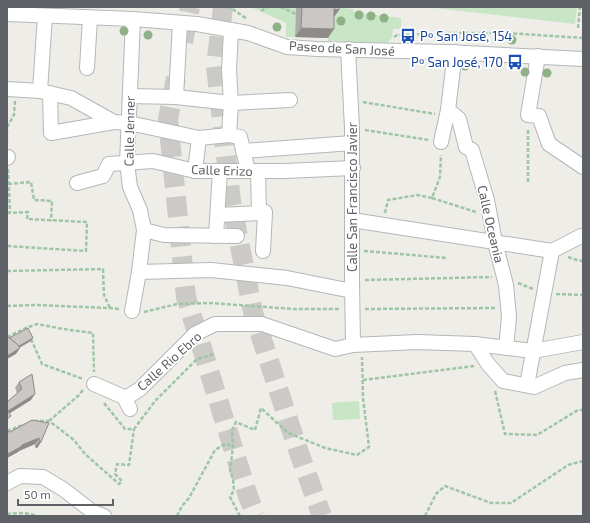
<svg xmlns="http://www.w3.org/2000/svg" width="590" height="523" viewBox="0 0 590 523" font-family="'Exo 2',sans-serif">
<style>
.green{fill:#c8e5c5}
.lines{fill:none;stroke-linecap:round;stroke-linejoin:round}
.highway-tunnel{stroke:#cbcac7;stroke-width:20;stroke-dasharray:20 10;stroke-linecap:butt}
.minor-casing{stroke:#b4b7ba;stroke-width:16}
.path{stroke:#9ec6a6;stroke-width:2.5;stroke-dasharray:4 2;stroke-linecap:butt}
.minor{stroke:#fff;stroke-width:14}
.tree{fill:#8eb188}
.wall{fill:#afaba9}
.shaded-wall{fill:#8e8b89}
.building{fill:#cbc7c4;stroke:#8e8b89}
.labels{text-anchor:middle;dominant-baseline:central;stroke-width:3.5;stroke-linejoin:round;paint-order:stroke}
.transit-label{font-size:13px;fill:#164399;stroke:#fff;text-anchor:start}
.street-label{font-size:13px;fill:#5e6266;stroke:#fff}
</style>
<rect width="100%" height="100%" fill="#efede7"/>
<g class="green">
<path d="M251,7H296L295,37H286V23Z"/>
<path d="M334,7L353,9L354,12L401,18V29H393L392,38L387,43L328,41V18Z"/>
<path d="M426,7H577L575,24Z"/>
<path d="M359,401L360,419L333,420L332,403Z"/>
</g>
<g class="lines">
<g class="highway-tunnel">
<path d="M223,7L216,66L231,201L253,312L297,447L322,516"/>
<path d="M183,42L190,7"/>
<path d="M176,78L168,119L186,297L248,496L256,516"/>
</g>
<defs>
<g id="minor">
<path d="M7,14L133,19L197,24L248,33L287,47L317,49L446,52L583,59"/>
<path d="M231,30L229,70L231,103L229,135L240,137L248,171"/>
<path d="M348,49L352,128V280L353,345"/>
<path d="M538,56L528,115L539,116L549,144L583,167"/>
<path d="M87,68L90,18"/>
<path d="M7,89L40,91L71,98L114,122L129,123L199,138L229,135"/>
<path d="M40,91L45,16"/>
<path d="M50,93L51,133L114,122"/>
<path d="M130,96L176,97L231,103L290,100"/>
<path d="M176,97L180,23"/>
<path d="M448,110L459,119L466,147L472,150L487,200L495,242L506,285L509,317L506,348"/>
<path d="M441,142L448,110L455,52"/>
<path d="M243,151L352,143"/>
<path d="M7,158L8,157"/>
<path d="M195,171L199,138"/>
<path d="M258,171L259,213L265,212L263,251"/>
<path d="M77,183L103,176L109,164L153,161L195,171H284L353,168"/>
<path d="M218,215L259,213"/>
<path d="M352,220L552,251"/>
<path d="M144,230L164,235L237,236"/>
<path d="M216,236L220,171"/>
<path d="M139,272L211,270L287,278L352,291"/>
<path d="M132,311L139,272L144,230L140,210L130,187L127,163L133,19"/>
<path d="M475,344L533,351L583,342"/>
<path d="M94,384L124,397L130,409"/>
<path d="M527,385L552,251L581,236H583"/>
<path d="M124,397L129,396L140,389L195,334L215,324H262L335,349L353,345L417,342L475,344L488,364L503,381L534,387L565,373L583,370"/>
<path d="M7,483L20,476L43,477L63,489L93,512L104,516"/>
</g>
</defs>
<use href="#minor" class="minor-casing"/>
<g class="path">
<path d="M227,7L231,8L247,19"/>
<path d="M281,7L296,14"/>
<path d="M261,11L268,7"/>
<path d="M578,28L580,7"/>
<path d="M394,37L397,35L447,33H507L583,38"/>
<path d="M363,102L435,114"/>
<path d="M7,127L14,115L15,101"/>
<path d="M365,130L429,140"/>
<path d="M7,131V144"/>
<path d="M8,169L10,213"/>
<path d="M528,182V128"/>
<path d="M8,184L31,182L34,200L52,201L51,221"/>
<path d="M432,198L476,212"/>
<path d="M7,213L28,212L27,219L87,222L86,251L7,246"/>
<path d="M385,213L388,200L418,195L432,198L440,177L441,155"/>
<path d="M364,251L447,258"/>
<path d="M568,257L577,260L583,261"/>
<path d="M7,271L103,269L104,295L110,308"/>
<path d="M365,280L492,277"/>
<path d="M518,283L533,289"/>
<path d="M556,294L583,295"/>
<path d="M7,306L34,305L110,308L119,309"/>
<path d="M365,309L496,308"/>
<path d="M144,312L177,304L210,303L294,309H340"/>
<path d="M7,337L26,328L37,324L63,329L93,333L94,372"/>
<path d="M31,339L42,364L83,379"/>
<path d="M363,380L475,366"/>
<path d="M495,391L505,434L537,435L578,410H583"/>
<path d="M104,403L125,429H134L155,401L197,359L214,354"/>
<path d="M34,421H49L74,440L85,454L119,484L122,481L115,474L117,464L129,465L134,429"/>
<path d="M49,421L78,396L84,389"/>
<path d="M7,431L23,425"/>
<path d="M7,514C16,513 27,512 36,516"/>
<path d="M177,516L182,506L189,498L215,450L225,444L233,446"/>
<path d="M240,516L230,497L234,490L233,479L230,471L233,446L232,430L236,422L255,430L261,408L288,433L325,448L357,455L369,447L363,398L362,357"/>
<path d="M425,516L436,494L445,486L491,503H511L568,465L583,461"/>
</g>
<use href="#minor" class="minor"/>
</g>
<g class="tree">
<circle cx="359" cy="15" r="4.5"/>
<circle cx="371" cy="16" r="4.5"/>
<circle cx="384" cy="18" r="4.5"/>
<circle cx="341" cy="21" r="4.5"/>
<circle cx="277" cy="27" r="4.5"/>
<circle cx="124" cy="31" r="4.5"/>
<circle cx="148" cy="35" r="4.5"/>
<circle cx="442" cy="37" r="4.5"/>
<circle cx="455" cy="37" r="4.5"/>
<circle cx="512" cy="40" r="4.5"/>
<circle cx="465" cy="66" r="4.5"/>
<circle cx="525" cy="72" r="4.5"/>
<circle cx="547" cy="73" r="4.5"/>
</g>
<g class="wall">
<path d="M296,7H339V10L334,17L328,38L295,37Z"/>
<path d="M19,382L31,400L9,413L7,402L17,393L15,388Z"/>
<path d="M32,420L41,442L37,448L35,447V444L19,451L18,452L7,458V431L9,432Z"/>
</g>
<g class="shaded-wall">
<path d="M334,9L339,10L333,18Z"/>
<path d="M301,28L334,29L328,38L295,37Z"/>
<path d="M33,338L31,341L14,351L16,348Z"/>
<path d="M20,348L16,354L7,359V356Z"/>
<path d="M35,394L31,400L7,415L8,411Z"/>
<path d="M39,438L35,444L19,451L18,452L7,458V456L8,454L22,445Z"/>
<path d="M40,441L41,442L37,448L35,447Z"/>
</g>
<g class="building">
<path d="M302,7H339V10L334,9V29L301,28Z"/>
<path d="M28,328L33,338L19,346L17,344L9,338Z"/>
<path d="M7,337H8L17,344L20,348L7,356Z"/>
<path d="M32,374L35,394L8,411L11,416L7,419V402L22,389L19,382Z"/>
<path d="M32,420L49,423L41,442L40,441L39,438L22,445V446L8,454L7,451V431H8L9,432H10Z"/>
</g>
<defs>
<symbol id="bus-bare" viewBox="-9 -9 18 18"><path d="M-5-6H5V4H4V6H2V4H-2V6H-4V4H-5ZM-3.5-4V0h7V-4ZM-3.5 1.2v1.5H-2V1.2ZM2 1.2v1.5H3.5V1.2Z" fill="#1a4fb4" stroke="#fff" stroke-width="2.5" paint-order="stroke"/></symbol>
</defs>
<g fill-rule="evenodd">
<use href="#bus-bare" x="397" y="25" width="22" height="22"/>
<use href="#bus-bare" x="504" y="51" width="22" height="22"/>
</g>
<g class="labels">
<g class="transit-label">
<text x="420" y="36">Pº San José, 154</text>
<text x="503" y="62" text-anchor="end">Pº San José, 170</text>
</g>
<g class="street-label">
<text transform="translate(342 48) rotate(3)">Paseo de San José</text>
<text transform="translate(129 131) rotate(-89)">Calle Jenner</text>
<text transform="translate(222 170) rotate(2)">Calle Erizo</text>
<text transform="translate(352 197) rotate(-90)">Calle San Francisco Javier</text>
<text transform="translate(491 224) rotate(77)">Calle Oceania</text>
<text transform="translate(169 361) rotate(-42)">Calle Rio Ebro</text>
</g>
</g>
<rect width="590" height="523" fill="none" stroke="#5e6266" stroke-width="16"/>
<path d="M18 499v6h95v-6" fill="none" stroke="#5e6266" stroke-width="2"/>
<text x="24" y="499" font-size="12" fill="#5e6266" stroke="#ffffff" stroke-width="3" paint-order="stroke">50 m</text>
</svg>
